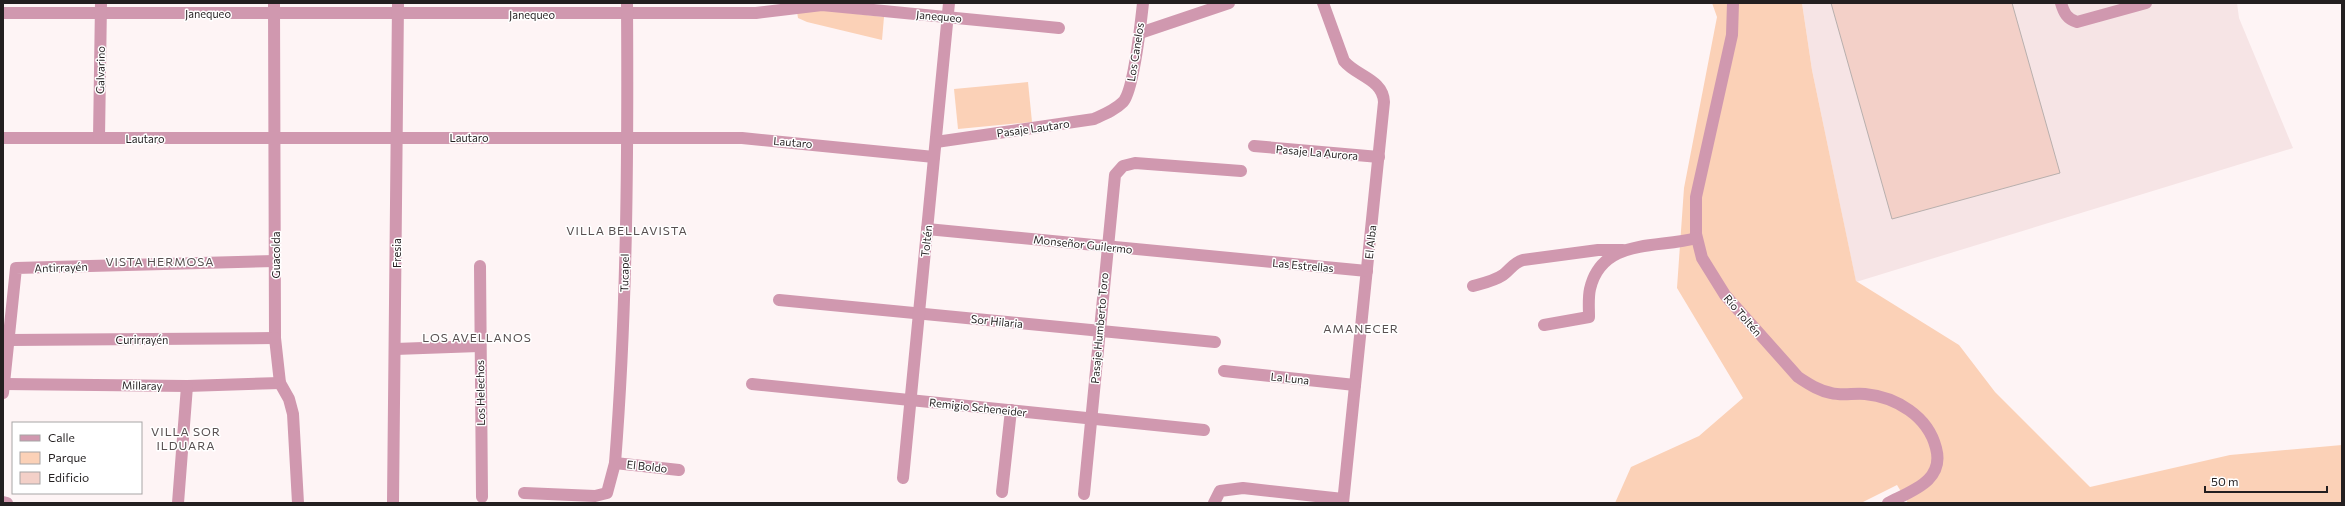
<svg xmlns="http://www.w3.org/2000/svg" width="2345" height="506" viewBox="0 0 2345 506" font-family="Commissioner,sans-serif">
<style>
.built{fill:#f6e4e5}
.green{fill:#fbd1b7}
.building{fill:#f3d0c8;stroke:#b8afad}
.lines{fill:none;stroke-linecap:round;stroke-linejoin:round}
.minor{stroke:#d098af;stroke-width:12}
.labels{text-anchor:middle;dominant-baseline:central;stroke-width:3;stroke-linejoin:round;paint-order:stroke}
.street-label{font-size:11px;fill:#231f20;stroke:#fff}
.neighbourhood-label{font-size:12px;letter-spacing:1px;fill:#585051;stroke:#fff}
</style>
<rect width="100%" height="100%" fill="#fef4f5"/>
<path class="built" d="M1802,3H2237L2239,18L2293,148L1856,282L1812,70Z"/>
<g class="green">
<path d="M1712,3H1802L1812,70L1856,281L1959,345L1995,392L2090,487L2230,455L2342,445V503H1908L1897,485L1861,503H1615L1631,467L1699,436L1743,398L1677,288L1684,188L1717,17Z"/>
<path d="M813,9L884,17L882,40L807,22L798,18L797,12Z"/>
<path d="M1028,82L1032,122L958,129L954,89Z"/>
</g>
<path class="building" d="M1831,3H2012L2060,173L1892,219Z"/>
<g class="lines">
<g class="minor">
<path d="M274,3L275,338L280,383L289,399L293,414L298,503"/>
<path d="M1323,3L1344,61C1356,76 1383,79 1384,102L1343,503"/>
<path d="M1733,3L1732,35L1696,197V234L1702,258L1725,295L1798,377C1809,384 1819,391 1831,393C1842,396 1853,393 1865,394C1896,397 1928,416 1936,448C1945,481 1911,491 1888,503"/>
<path d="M2061,3C2064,13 2067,19 2077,22L2146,3"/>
<path d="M3,13H756L822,5L1059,28"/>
<path d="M1140,33L1229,3"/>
<path d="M3,138H742L934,157"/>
<path d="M99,138L101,3"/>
<path d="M936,142L1094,119C1105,114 1115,110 1123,102C1134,90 1141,21 1143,3"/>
<path d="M1254,146L1379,157"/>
<path d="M927,229L1367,271"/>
<path d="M480,266L482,497"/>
<path d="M1473,286C1484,283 1494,281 1503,275C1511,269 1513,263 1523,260L1598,250H1623"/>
<path d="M779,300L1215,342"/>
<path d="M1544,325L1589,317C1589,308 1588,298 1590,289C1602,237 1658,249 1696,238"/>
<path d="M9,340L275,338"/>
<path d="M395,349L479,346"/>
<path d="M1224,371L1355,385"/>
<path d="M4,384L187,386L280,383"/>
<path d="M752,384L1204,430"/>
<path d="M3,393L16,268L275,261"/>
<path d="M615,463L679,470"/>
<path d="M903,478L949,3"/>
<path d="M1002,492L1011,410"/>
<path d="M524,493L595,496L607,493L615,463C627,310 628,156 627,3"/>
<path d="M1084,494L1115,175L1123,166L1135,163L1241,171"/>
<path d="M3,502L7,503"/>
<path d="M178,503L187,386"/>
<path d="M393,503L398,3"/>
<path d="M1214,503L1220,491L1243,488L1343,499"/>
</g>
</g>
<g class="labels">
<g class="street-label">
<text x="208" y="13">Janequeo</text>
<text x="532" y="14">Janequeo</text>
<text transform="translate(939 16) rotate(5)">Janequeo</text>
<text transform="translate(1135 52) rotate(-81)">Los Canelos</text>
<text transform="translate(100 70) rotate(-89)">Galvarino</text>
<text transform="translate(1033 128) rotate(-8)">Pasaje Lautaro</text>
<text x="469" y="137">Lautaro</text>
<text x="145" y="138">Lautaro</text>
<text transform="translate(793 142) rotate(5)">Lautaro</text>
<text transform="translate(1317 152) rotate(5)">Pasaje La Aurora</text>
<text transform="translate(926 241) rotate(-84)">Toltén</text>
<text transform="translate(1370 242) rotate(-84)">El Alba</text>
<text transform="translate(1083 244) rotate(6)">Monseñor Guilermo</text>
<text transform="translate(396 253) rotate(-90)">Fresia</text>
<text transform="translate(275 255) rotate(-90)">Guacolda</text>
<text transform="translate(1303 265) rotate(5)">Las Estrellas</text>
<text transform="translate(61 267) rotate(-2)">Antirrayén</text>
<text transform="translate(624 273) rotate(-89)">Tucapel</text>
<text transform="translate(1743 315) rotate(49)">Río Toltén</text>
<text transform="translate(997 321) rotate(6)">Sor Hilaria</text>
<text transform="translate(1099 328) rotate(-85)">Pasaje Humberto Toro</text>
<text x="142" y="339">Curirrayén</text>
<text transform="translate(1290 378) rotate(6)">La Luna</text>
<text transform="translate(142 385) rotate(1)">Millaray</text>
<text transform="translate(480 393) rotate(-91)">Los Helechos</text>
<text transform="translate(978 407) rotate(6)">Remigio Scheneider</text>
<text transform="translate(647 466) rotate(6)">El Boldo</text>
</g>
<g class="neighbourhood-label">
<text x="627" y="230">VILLA BELLAVISTA</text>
<text x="160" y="261">VISTA HERMOSA</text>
<text x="1361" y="328">AMANECER</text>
<text x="477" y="337">LOS AVELLANOS</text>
<text x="186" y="431">VILLA SOR<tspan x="186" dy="14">ILDUARA</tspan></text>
</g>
</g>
<rect width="2345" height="506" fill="none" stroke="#231f20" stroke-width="8"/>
<rect x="12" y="422" width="130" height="72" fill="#ffffff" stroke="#a7a5a6"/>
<rect x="20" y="435" width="20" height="6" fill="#d098af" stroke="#a7a5a6"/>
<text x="48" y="442" font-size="12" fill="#231f20">Calle</text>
<rect x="20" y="452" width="20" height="12" fill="#fbd1b7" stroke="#a7a5a6"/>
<text x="48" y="462" font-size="12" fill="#231f20">Parque</text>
<rect x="20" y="472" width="20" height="12" fill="#f3d0c8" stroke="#a7a5a6"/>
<text x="48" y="482" font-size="12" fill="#231f20">Edificio</text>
<path d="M2205 486v6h122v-6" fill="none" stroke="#231f20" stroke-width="2"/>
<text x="2211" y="486" font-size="12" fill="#231f20" stroke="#ffffff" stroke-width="3" paint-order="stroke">50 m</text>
</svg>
